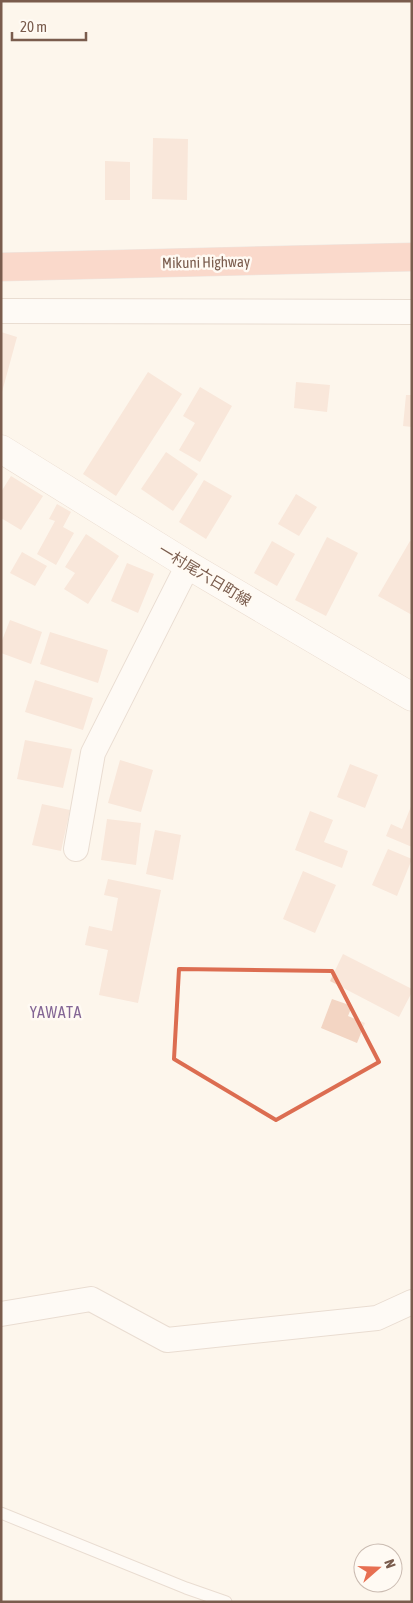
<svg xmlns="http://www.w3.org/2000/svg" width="413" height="1603" viewBox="0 0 413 1603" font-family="'Asap Condensed','Noto Sans JP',sans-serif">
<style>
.building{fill:#f3d5c3}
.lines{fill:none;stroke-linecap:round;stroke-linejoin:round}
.lane-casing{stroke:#d1beb0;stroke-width:13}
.street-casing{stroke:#d1beb0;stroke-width:26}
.secondary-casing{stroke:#d6c0b0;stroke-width:29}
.highway-casing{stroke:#dad1cd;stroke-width:29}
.lane{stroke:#fff;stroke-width:11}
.street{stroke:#fff;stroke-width:24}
.secondary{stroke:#fff;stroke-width:28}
.highway{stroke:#f7b7a3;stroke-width:28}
.marked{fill:none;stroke:#dc6d51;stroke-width:4;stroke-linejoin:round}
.labels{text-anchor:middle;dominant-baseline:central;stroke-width:5;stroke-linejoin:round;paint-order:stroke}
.street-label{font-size:15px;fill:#7a5c4d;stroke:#fffaf3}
.neighbourhood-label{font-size:16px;letter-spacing:1px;fill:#846695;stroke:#fffaf3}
</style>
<rect width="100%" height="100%" fill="#fdf6ec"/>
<g class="building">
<path d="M153,138L188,139L187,200L152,199Z"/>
<path d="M105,161L130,162V200H105Z"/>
<path d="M1,332L17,337L2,392H1Z"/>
<path d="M148,372L182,394L116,496L83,474Z"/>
<path d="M296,382L330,385L327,412L294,408Z"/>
<path d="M200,387L232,406L200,462L179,450L195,423L183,416Z"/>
<path d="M406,395H412V427L403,426Z"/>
<path d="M166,452L198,474L173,511L141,489Z"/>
<path d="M11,476L43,496L21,530L1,518V492Z"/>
<path d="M204,480L232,496L206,539L179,522Z"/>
<path d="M296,494L317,507L299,536L278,524Z"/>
<path d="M57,504L71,512L63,527L74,533L56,565L37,554L55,521L49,519Z"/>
<path d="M86,534L119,556L88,604L64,589L75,573L65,567Z"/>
<path d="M327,537L358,553L326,616L295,600Z"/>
<path d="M272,541L295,554L277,586L254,573Z"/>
<path d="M410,541L412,542V615L378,596Z"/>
<path d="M22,552L47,566L35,586L10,573Z"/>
<path d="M127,563L154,574L138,613L111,601Z"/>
<path d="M10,620L42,632L31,664L1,653V643Z"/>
<path d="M50,632L108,650L98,683L40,664Z"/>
<path d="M35,680L93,698L83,730L25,712Z"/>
<path d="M25,740L72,749L63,788L17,779Z"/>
<path d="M120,760L153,770L141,812L108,803Z"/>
<path d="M350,764L378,775L365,808L337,797Z"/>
<path d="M42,804L70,810L61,851L32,845Z"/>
<path d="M412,804V847L386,836L391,824L402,829Z"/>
<path d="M310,811L333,820L324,842L348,851L342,868L295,850Z"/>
<path d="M107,819L141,823L136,865L101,860Z"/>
<path d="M155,830L181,835L173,880L146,874Z"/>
<path d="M388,849L412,859L397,896L372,885Z"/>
<path d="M303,871L336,885L315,933L283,919Z"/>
<path d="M108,879L161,890L138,1003L99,995L108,950L85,945L89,926L112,931L118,898L104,895Z"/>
<path d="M343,954L412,989V992L399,1017L330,981Z"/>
<path d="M332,999L352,1006L348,1016L365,1023L357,1043L321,1028Z"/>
</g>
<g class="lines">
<defs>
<path id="lane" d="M1,1513L186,1588L226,1602"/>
<g id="street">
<path d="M1,311L412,312"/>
<path d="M76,849L93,753L188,565"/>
<path d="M1,1314L91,1299L167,1340L377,1318L412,1302"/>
</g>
<path id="secondary" d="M1,449L188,565L412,697"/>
<path id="highway" d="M1,267L412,257"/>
</defs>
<use href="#lane" class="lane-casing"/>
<use href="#street" class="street-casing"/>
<use href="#secondary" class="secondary-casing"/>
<use href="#highway" class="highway-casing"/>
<use href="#lane" class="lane"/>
<use href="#street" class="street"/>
<use href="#secondary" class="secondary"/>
<use href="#highway" class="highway"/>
</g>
<path d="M0 0H413V1603H0ZM179,969L332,971L379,1062L276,1120L174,1059Z" fill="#fdf6ec" fill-opacity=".55" fill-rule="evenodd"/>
<path class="marked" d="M179,969L332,971L379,1062L276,1120L174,1059Z"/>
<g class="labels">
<g class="street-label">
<text transform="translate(206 262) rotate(-1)">Mikuni Highway</text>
<text transform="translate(205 575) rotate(31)">一村尾六日町線</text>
</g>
<g class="neighbourhood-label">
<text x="56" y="1012">YAWATA</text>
</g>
</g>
<rect width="413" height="1603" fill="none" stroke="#7a5c4d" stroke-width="5"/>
<g transform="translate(378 1568) rotate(70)"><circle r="24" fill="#fffaf3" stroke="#cabbb1"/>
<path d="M0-4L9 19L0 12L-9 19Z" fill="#e76f51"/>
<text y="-8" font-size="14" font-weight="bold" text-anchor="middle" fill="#7a5c4d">N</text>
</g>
<path d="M12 32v8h74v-8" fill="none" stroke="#7a5c4d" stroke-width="2.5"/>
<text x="20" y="32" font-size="15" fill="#7a5c4d" stroke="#fffaf3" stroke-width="4" paint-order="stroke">20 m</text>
</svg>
